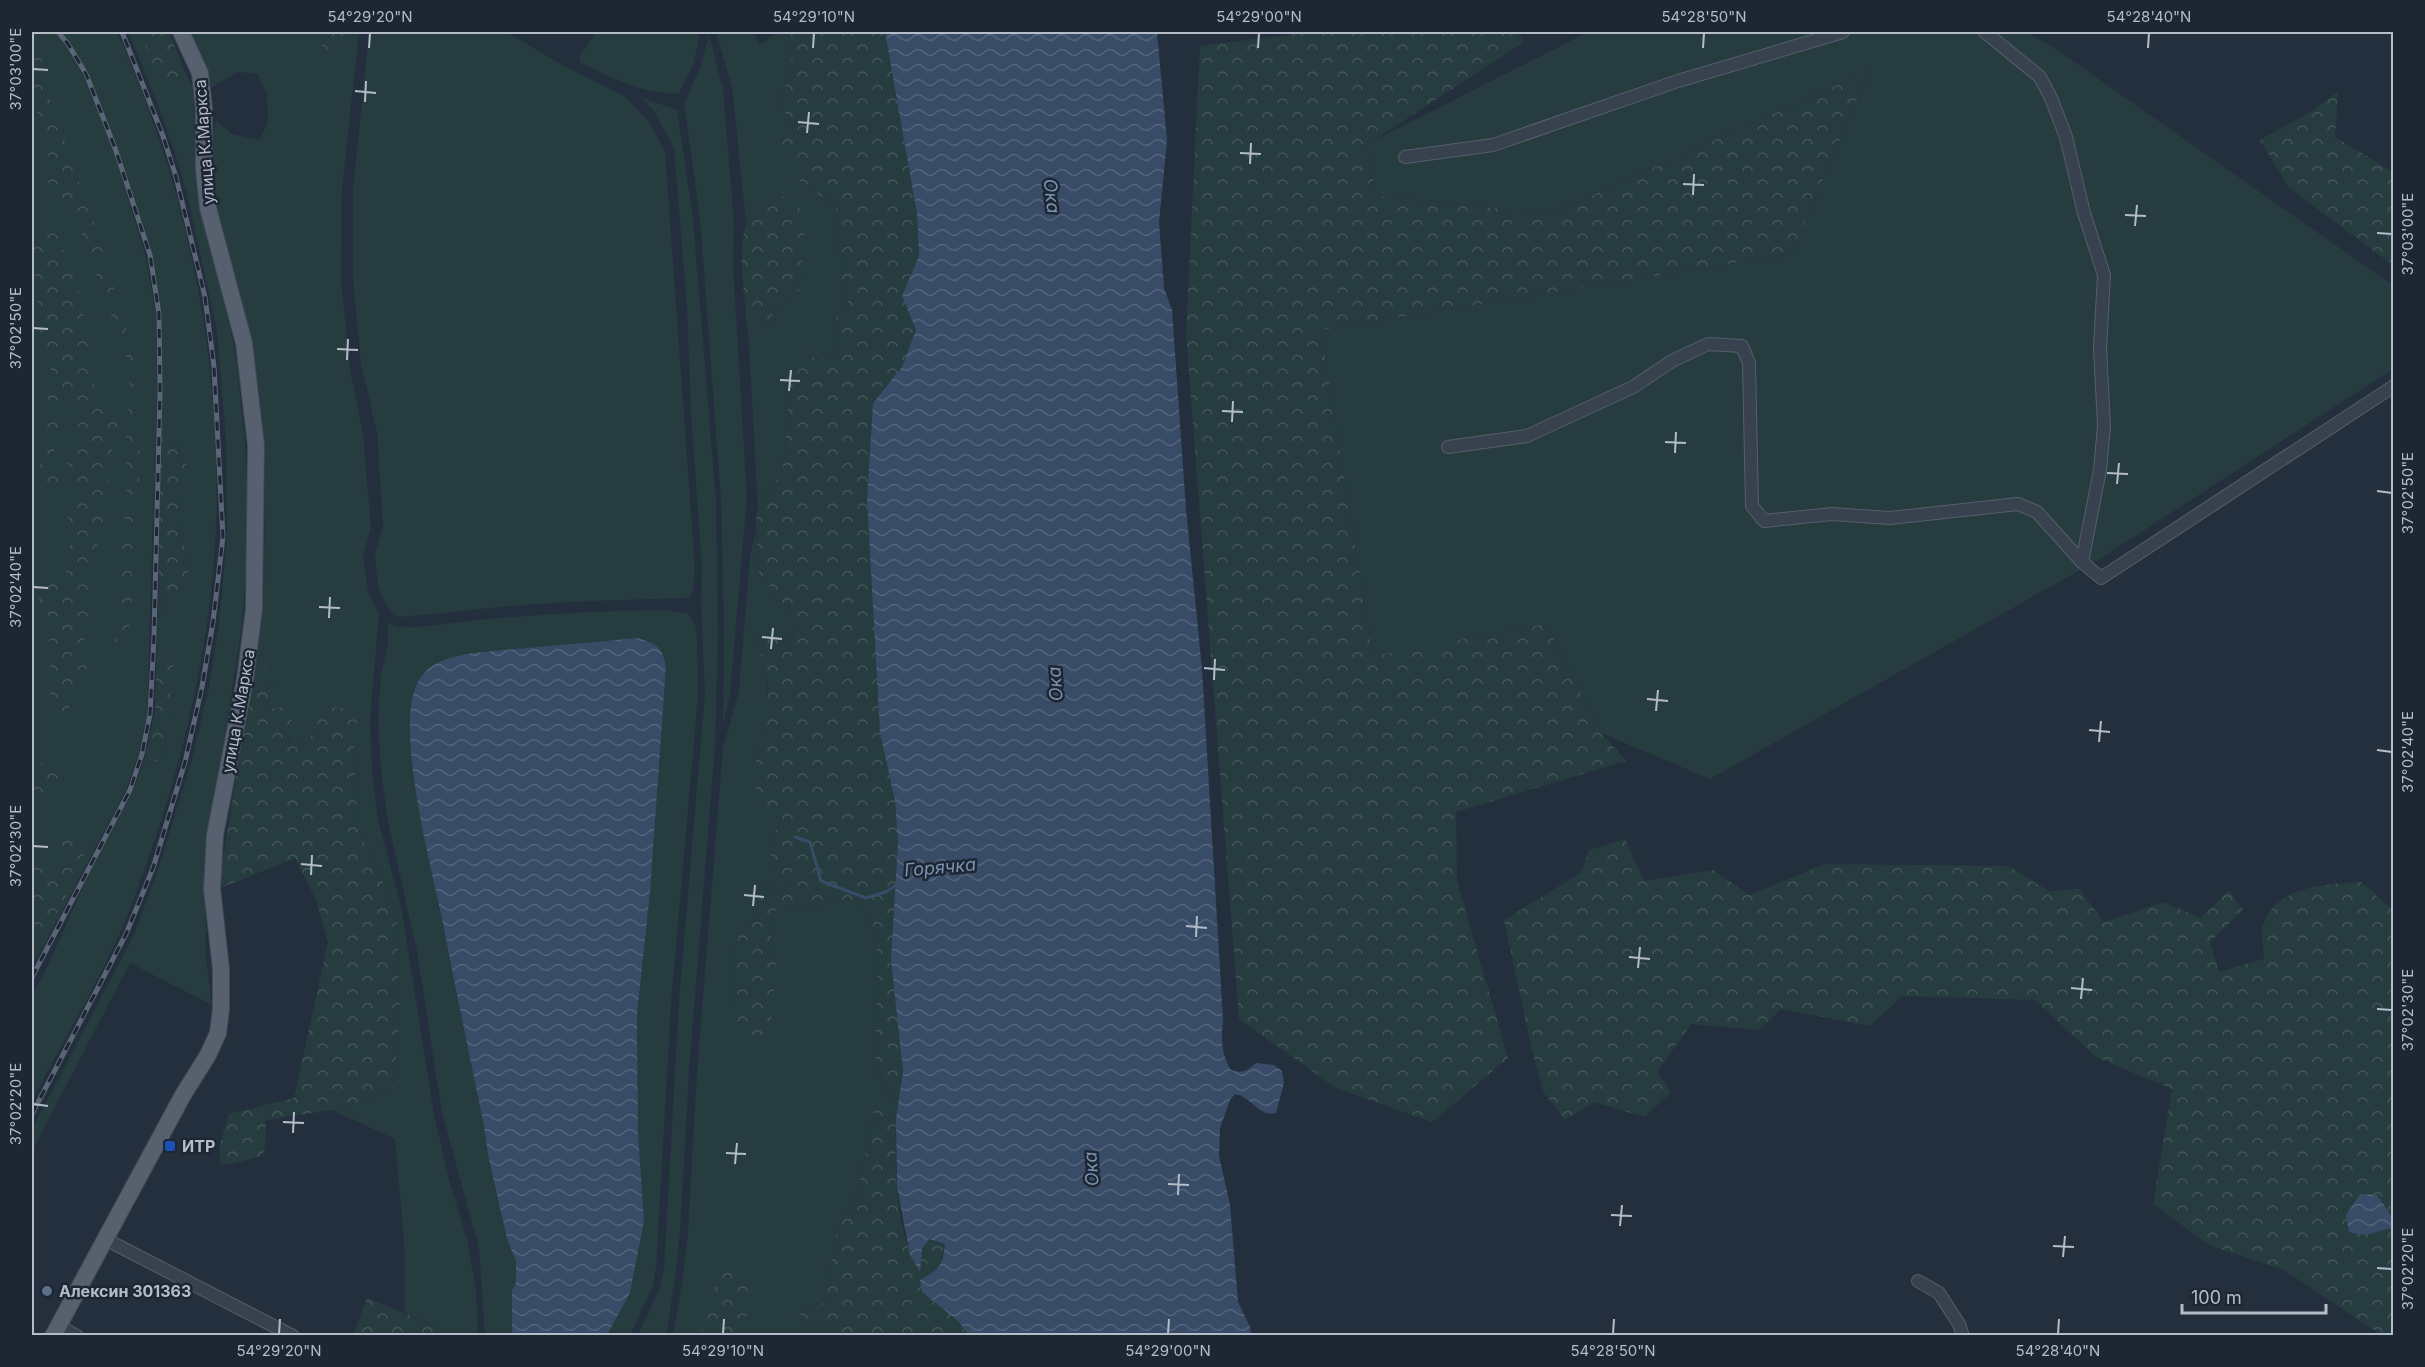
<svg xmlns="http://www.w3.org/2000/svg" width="2425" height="1367" viewBox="0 0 2425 1367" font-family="Inter,sans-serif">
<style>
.green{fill:#263c3f}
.forest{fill:url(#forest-crowns)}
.water{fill:url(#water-waves)}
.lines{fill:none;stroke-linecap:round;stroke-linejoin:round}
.stream{stroke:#394c67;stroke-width:3}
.minor-casing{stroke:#565f6c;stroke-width:14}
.major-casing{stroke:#414a57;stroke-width:18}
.minor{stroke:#38414e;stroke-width:12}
.major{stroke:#56606e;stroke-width:16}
.rail-casing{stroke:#5a6575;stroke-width:5}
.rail{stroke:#1d2633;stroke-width:3;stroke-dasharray:9;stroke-linecap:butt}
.ticks{fill:none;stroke:#b4bcc9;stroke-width:2}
.transit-dot{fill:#1a4fb4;stroke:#1d2633;stroke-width:2}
.service-dot{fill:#5c6f8a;stroke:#1d2633;stroke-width:2}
.labels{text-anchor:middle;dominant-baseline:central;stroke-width:5;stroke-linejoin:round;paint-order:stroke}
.street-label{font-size:16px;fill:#b4bcc9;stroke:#1d2633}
.poi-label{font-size:16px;font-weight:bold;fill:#b4bcc9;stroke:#1d2633;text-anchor:start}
.water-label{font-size:18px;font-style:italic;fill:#7c92b1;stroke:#1d2633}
.neatline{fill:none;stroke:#b4bcc9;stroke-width:2}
.ticks-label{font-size:15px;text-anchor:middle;fill:#b4bcc9}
</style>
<defs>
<pattern id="forest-crowns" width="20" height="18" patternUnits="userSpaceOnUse" patternTransform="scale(1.5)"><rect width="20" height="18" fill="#263c3f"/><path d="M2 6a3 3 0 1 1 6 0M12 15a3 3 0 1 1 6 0" fill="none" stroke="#435659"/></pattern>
<pattern id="water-waves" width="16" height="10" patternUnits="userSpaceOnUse" patternTransform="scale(1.5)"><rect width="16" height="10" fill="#394c67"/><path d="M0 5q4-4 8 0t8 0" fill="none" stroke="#53647b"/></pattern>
</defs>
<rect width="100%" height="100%" fill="#242f3e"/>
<g class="green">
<path d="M32,32H55L66,45L83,76L113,149L146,257L156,315L157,393L147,714L139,753L126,790L32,968Z"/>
<path d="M61,32H117C199,212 236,427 207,624C193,720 166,815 131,906C105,974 65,1036 32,1101V996L47,968L84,884L133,791L145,758L153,762L159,760L166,740L174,650L163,652L156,674L159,575L168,612L185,584L189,571L180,522V504L188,465L177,460L178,448L161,433L162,314L152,254L117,146L88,73Z"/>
<path d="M128,32H140L145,43L180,81L185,72L196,93L197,111L195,172L200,206L230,326L237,365L245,441L248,538L242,626L205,864L206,958L212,1005L130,963L32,1151V1129L122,958L135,932L158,869L191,763L209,687L219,623L227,537L226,440L217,330L187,194L175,153L155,97Z"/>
<path d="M187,32H334L323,41L350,42L354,32H359L342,188L341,281L350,368L363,434L371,527L363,556L368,591L379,614L370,720L372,771L378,819L402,912L434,1115L449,1179L468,1244L476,1291L478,1335H456L405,1313V1253L395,1139L332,1110L393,1091L400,1016L397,913L358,828L354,752L356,720L315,732L297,749L266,710L273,679L252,680L262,621L264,582L265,446L259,390L250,340L213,200L211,139L216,120L232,134L259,140L268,123L267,94L258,74L237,72L212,87L197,48Z"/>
<path d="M369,32H506L568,68L624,96L649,122L665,151L695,569L693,589L689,598C626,600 563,601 500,607C466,610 432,615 398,617L389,609L378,588L375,556L383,526L377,432L361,364L353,281V189Z"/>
<path d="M596,32H700L694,62L679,93C645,96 611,77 580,62V56Z"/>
<path d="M716,32H754L759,45L779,32H788L793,76L786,84L781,106L794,129L797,179L836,207L843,290L849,304L847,312L835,319L838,348L829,360L814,358L789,393L783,470L758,507L748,330L768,326L776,308L799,291L801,263L760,203L746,222L732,87Z"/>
<path d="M1588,32H2027L2056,49L2394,286L2393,369L2103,557L1710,779L1601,733L1546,624L1373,657L1321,330L1791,254L1870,70L1551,214L1377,196L1365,145Z"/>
<path d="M709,35L723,89L734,223L733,265L747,497L730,693L723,726L724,630L721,500L700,217L684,104L701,65Z"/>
<path d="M643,98L677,110L693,219L716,501L718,631L715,745L689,1071L680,1232L675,1278L666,1336L638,1335L659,1290L664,1270L679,1001L705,693L701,605L702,567L691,414L687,306L674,148L655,113Z"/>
<path d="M756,529L759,573L793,616L795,623L792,638L785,641L771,633L757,636C764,668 773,701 764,734C761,744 756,751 755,761L780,814L779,828L773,840L774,869L786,878V885L781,891L760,884L755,920L739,936L732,957L734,1009L776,962L768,922L778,909C804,909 829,902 855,900L867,911L873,925L878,962L875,1052L883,1089L900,1100L896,1119L876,1106L857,1196L841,1221L835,1240L825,1302L805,1307L798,1319L836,1328L834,1335L673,1336L683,1277L688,1232L697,1072L723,748L739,691L750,556Z"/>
<path d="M665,610L687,613L695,624L697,640L698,696L671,1003L656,1269L652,1288L630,1335H607L630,1293L644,1221L638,1131L637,1015L650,892L666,667L664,655L638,638L620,641L411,754L427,847L483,1121L488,1155L507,1239L516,1261V1282L512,1290V1335H485L479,1248L442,1113L417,951L387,817L381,769L378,718L381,674L388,644V623C402,631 426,626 442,624C517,615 590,611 665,610Z"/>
</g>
<g class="forest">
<path d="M32,32H36L48,94L92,217L138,367L135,420L140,447L139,483L133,543L132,606L127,642L121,646L114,640L119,614L120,543L127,506L126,422L131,395L127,359L77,221L58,197L56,198L42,170L49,159L32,91Z"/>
<path d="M140,32H169L185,72L180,81C150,79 151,54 140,32Z"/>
<path d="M334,32H354L350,42L326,64L318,55L323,41Z"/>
<path d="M788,32H885L917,214L919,256L902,296L916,330L902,367L873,403L867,500L880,733L895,801L898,843L896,884L903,1071L900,1100L883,1089L875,1052L878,962L873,925L867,911L855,900C829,902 804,909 778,909L768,922L776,962L770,1034L763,1039L748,1037L739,1024L734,1010L732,957L739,936L755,920L760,884L781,891L786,885V878C783,876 778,873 775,870C764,857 779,828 780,814L756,798V754L764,734L768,687L757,636L771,633L785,641L792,638L795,623L793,616L759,573L756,522L758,507L783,470L789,393L799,348L806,345L814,358L829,360L838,348L835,319L839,313L847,312L849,304L843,290L836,207L797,179L782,143L794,129L781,106L786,84L793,76Z"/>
<path d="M1312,32H1518L1524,42L1365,146L1377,196L1551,214L1870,70L1791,254L1321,330L1373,656L1546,624L1601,733L1626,761L1456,812L1457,881L1508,1058L1432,1122L1336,1088L1239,1019L1186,335L1200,46Z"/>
<path d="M2338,92L2335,137L2393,172V265L2289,188L2260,140L2307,114Z"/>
<path d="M777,197H796L805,226L799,291L776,308L768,326L748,330C745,297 731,227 759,204C764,200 772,199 777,197Z"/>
<path d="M36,222L47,227L59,238L80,295L85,327L90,345L96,397L118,424L114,445L107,466L109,487L105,504L106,530L95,548L87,598L89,615L81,629C88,646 88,658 86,676L72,686V705L61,713L50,705L49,629L39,600L40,583L65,582L71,538L68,519L74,491L67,461L78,429L76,404H63L62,420L65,435L54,446L55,465L62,488L48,493L36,481L47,439V418L44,403L50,381L52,358L39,340L38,288L32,265Z"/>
<path d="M161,433L178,448L177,460L189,465L180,504V522L189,571L179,611L168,612L159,575L158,557Z"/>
<path d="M175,649L166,740L159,760L153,762L145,758L155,711L156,674L163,652Z"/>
<path d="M265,667L273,679L266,710L281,707L292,718L287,738L297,749L315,732L318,711L334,707L347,709L357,721L354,752L358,828L397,913L400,1016L393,1091L332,1110L266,1120L265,1148L262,1156L232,1164H220V1145L229,1114L294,1098L328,942L316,900L295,858L218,889L252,680Z"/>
<path d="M44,762L59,774L57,793L44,800L32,789V764Z"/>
<path d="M53,815L62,819L81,837L85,850L76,879L49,927L32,936V851L35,859L46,868L65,856Z"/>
<path d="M1625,839L1644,881L1713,870L1750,895L1825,864L2009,866L2048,891L2079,889L2104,922L2163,902L2201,918L2229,890L2243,910L2210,942L2219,972L2264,959C2264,949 2260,934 2263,925C2276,886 2326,884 2361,882L2393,910V1334L2381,1335L2284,1270L2209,1245L2153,1204L2172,1089L2096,1057L2035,1000L1902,996L1870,1026L1781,1009L1759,1030L1691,1024L1657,1072L1671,1092L1645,1117L1594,1102L1565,1120L1544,1093L1532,1050L1504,920L1581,873L1589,850Z"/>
<path d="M876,1105L896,1119C895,1169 894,1227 919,1271L922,1249L929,1239L945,1244C942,1266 939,1269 920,1280L922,1292L958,1321L969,1335H834L836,1328L798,1319L805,1307L825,1302L835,1240L841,1221L857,1196Z"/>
<path d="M725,1266H740L751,1271C757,1301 751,1310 735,1335H701C702,1322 716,1275 725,1266Z"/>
<path d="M367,1298L455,1334L456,1335H353Z"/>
</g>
<g class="water">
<path d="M885,32H1157L1167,140L1159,222L1164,288L1172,310L1186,509L1202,669L1223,1020C1221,1038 1221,1054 1231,1070C1243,1074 1247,1071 1256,1063L1274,1065L1282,1071L1284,1083L1276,1113C1258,1117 1252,1097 1235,1094L1230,1100L1220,1128L1219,1156L1230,1205L1238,1302L1250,1327L1251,1335H969L958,1321L922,1292L920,1280C939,1269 943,1266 945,1244L929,1239L922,1249L920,1272L910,1255L897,1187L896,1119L903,1071L891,959L898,843L895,801L880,733L867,500L873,403L902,367L916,330L902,296L919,256L917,214Z"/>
<path d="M638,638C656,644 663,647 666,667L650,892L637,1015L638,1131L644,1221L630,1293L607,1335H512V1290L516,1282V1261L507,1239L488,1155L483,1121C469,1054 455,986 442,919C431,866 396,734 416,686C427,661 449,658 472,653Z"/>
<path d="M2360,1194L2377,1195L2393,1219V1228C2372,1231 2372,1238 2349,1232L2346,1215Z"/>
</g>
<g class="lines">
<path class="stream" d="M795,837L810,842L821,881L866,898L886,892L898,884"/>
<defs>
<g id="minor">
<path d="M1985,32L2040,77L2051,98L2066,137L2084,213L2104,275L2100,348L2104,426L2100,470L2082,562"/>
<path d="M1405,157L1493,145L1678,81L1843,32"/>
<path d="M1448,447L1527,436L1633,387L1672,361L1708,344L1742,346L1749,363L1752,506L1764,521L1832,514L1890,518L2018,504L2037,512L2082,562L2101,578L2394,386"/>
<path d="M107,1240L293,1336"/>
<path d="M1918,1281L1939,1293L1959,1324L1963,1336"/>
<path d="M59,1326L77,1336"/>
</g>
<path id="major" d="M53,1336L183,1095L208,1055L218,1033L221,1009V969L212,889L215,835L245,680L254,609L256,445L244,343L208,208L204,170V108L200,73L181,32"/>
</defs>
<use href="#minor" class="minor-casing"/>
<use href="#major" class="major-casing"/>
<use href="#minor" class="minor"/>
<use href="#major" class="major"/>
<defs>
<g id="rail">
<path d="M32,977L130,790L142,754L150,714L154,637L160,392L159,314L150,255L115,148L86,74L68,44L58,32"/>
<path d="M32,1114L126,934L153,868L185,762L202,687L213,622L223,537L214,367L205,297L176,177L163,136L122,32"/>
</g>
</defs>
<use href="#rail" class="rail-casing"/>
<use href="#rail" class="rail"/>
</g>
<path class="ticks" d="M369,48L370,33M813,48L814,33M1258,48L1259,33M1703,48L1704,33M2148,48L2149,33M33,69L48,70M355,91L376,93M365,102L366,81M798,122L819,124M807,133L809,112M1240,153L1261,154M1250,164L1251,143M1683,184L1704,185M1693,195L1694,174M2125,215L2146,216M2135,226L2137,205M2377,233L2392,234M33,328L48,329M337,349L358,350M347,360L348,339M780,380L800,381M789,391L791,370M1222,411L1243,412M1232,422L1233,401M1665,442L1686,443M1675,453L1676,432M2107,473L2128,474M2117,484L2119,463M2377,491L2392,493M33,587L48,588M319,607L340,608M329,618L330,597M762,637L782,639M771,649L773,628M1204,668L1225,670M1214,680L1215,659M1647,699L1668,701M1656,711L1658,690M2089,730L2110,732M2099,742L2101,721M2377,750L2392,752M33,846L48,847M301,864L322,866M311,875L312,855M744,895L764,897M753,906L755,885M1186,926L1207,928M1196,937L1197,916M1629,957L1650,959M1638,968L1640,947M2071,988L2092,990M2081,999L2083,978M2377,1009L2392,1010M33,1104L48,1106M283,1122L304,1123M293,1133L294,1112M726,1153L746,1154M735,1164L737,1143M1168,1184L1189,1185M1178,1195L1179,1174M1611,1215L1632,1216M1620,1226L1622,1205M2053,1246L2074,1247M2063,1257L2065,1236M2377,1268L2392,1269M279,1334L280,1319M723,1334L724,1319M1168,1334L1169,1319M1613,1334L1614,1319M2058,1334L2059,1319"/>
<rect class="transit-dot" x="164" y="1140" width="12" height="12" rx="3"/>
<circle class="service-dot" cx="47" cy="1291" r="6"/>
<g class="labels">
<g class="street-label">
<text transform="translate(204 142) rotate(-94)">улица К.Маркса</text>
<text transform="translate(238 711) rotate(-80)">улица К.Маркса</text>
</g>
<g class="poi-label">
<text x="182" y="1146">ИТР</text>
<text x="59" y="1291">Алексин 301363</text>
</g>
<g class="water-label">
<text transform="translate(1052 196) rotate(83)">Ока</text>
<text transform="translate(1055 684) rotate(-94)">Ока</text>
<text transform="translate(940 867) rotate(-5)">Горячка</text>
<text transform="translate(1091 1169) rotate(-94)">Ока</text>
</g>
</g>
<rect width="2425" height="1367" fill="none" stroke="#1d2633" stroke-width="66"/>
<path d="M2182 1304v9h144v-9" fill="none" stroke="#b4bcc9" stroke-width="3"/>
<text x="2191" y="1304" font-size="18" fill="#b4bcc9" stroke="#1d2633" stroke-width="4.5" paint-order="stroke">100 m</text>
<rect x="33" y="33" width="2359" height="1301" class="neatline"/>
<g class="ticks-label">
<text x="370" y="22">54°29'20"N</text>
<text x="814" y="22">54°29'10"N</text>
<text x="1259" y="22">54°29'00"N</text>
<text x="1704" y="22">54°28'50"N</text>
<text x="2149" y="22">54°28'40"N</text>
<text transform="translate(16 69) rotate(-90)" y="5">37°03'00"E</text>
<text transform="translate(2408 234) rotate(-90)" y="5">37°03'00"E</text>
<text transform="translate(16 328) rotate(-90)" y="5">37°02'50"E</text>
<text transform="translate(2408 493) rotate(-90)" y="5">37°02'50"E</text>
<text transform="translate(16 587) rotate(-90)" y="5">37°02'40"E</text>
<text transform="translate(2408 752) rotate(-90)" y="5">37°02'40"E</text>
<text transform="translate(16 846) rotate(-90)" y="5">37°02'30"E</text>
<text transform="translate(2408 1010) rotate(-90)" y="5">37°02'30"E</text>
<text transform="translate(16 1104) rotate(-90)" y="5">37°02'20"E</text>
<text transform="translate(2408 1269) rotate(-90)" y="5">37°02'20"E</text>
<text x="279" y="1356">54°29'20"N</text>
<text x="723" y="1356">54°29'10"N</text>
<text x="1168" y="1356">54°29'00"N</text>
<text x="1613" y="1356">54°28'50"N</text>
<text x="2058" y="1356">54°28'40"N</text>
</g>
</svg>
